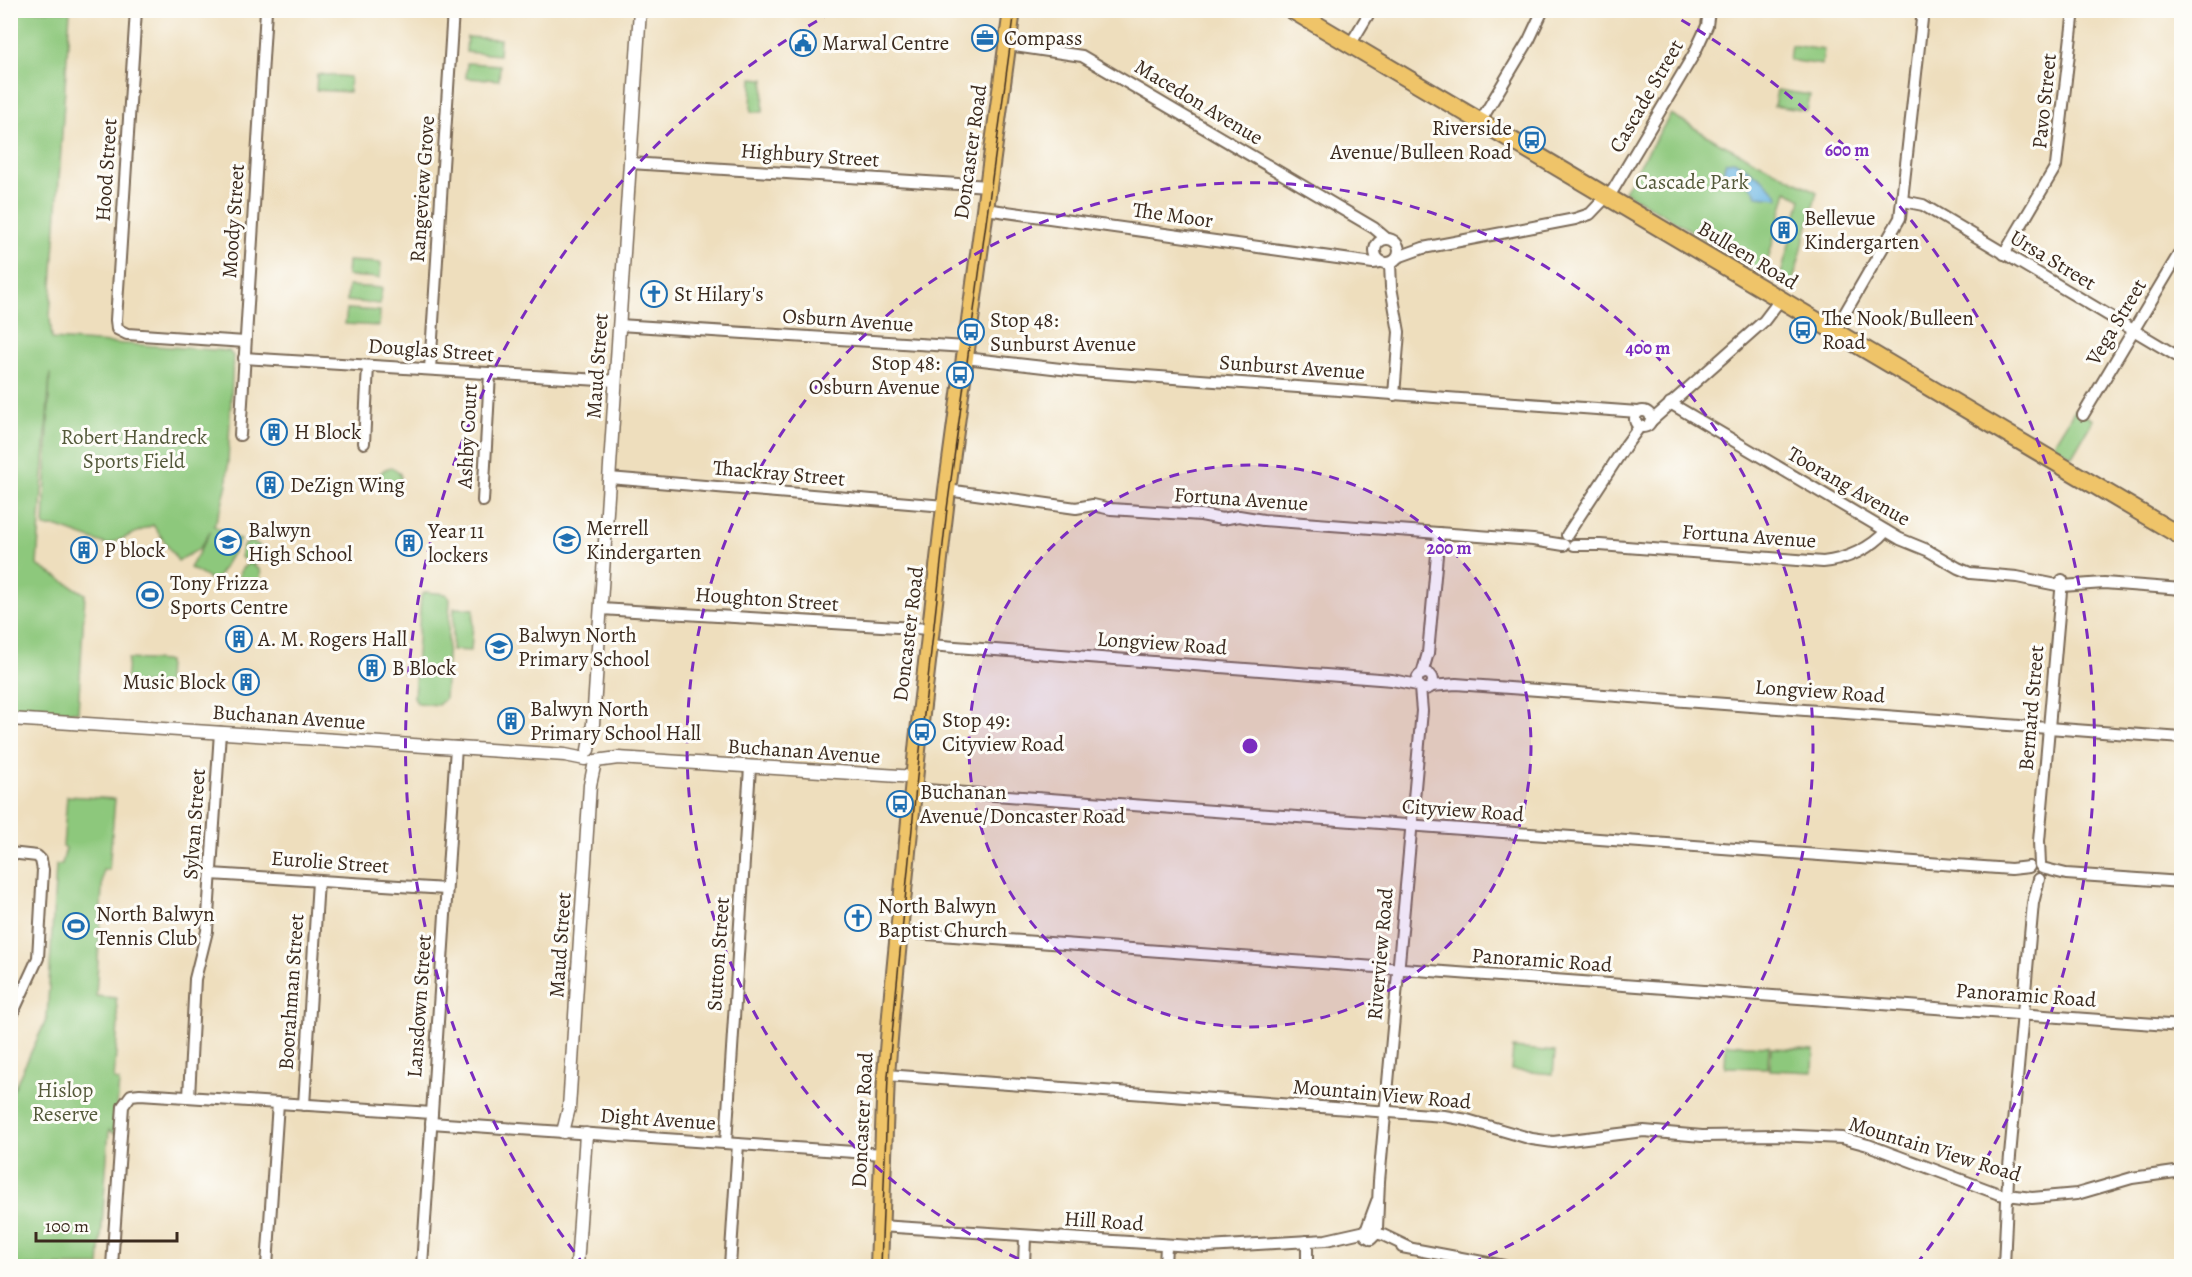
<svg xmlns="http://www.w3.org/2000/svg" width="2192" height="1277" viewBox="0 0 2192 1277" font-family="Alegreya,serif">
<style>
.green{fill:#8dc87c;stroke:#64794d;stroke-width:1.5}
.water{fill:#6bb6e4;stroke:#537081;stroke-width:1.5}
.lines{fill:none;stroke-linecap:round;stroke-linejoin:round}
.minor-casing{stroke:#7a6956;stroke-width:14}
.tertiary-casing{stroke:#7a6956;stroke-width:15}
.primary-casing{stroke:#7a6956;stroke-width:20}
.minor{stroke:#fff;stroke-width:10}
.tertiary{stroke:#fff;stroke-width:12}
.primary{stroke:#efc469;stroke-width:16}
.tram{stroke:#3b2a1e;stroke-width:1.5}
.ring{fill:none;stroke:#7b2cbf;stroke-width:3;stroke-dasharray:10 8}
.labels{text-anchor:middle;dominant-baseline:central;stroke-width:6;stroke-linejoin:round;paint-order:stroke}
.poi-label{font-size:21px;fill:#3b2a1e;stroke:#fdfcf7;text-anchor:start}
.street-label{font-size:21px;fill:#3b2a1e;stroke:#fdfcf7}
.park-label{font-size:21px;fill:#54593a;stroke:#fdfcf7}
.centre{fill:#7b2cbf;stroke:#fdfcf7;stroke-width:3}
.ring-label{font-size:18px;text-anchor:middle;font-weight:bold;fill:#7b2cbf;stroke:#fdfcf7;stroke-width:6;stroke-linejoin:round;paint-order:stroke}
</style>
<rect width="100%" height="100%" fill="#fdfcf7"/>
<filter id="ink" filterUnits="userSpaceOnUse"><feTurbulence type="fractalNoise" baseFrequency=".0167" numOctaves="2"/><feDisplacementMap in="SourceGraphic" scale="12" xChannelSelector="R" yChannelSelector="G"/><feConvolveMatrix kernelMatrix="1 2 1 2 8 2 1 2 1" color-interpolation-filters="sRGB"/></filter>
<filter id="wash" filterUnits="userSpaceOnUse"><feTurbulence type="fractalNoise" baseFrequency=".008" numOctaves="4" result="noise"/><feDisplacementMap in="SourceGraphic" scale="24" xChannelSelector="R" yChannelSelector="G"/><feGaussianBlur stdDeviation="1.35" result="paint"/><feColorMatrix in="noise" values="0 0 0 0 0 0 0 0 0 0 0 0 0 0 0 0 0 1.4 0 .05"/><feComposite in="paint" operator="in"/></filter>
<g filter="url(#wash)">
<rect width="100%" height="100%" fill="#eedebd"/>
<g class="green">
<path d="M11,10L70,11L50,317L52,339L229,351L233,356L227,484L222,505L214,526L240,540L215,582L190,568L211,531L199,549L178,561L153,525L108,545L58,527H44L50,373L37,565L85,594L78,712L11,708Z"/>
<path d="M467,37L500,39L499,55L466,52Z"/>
<path d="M1791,45L1824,50L1822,65L1789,60Z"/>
<path d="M467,63L500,65L499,80L466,78Z"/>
<path d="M317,74L350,77L349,92L316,90Z"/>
<path d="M752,78L764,79L763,112H751Z"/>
<path d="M1777,90L1810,95L1807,111L1774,106Z"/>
<path d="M1671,114L1718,142L1817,192L1791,289L1779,282L1801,199L1787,191L1764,274L1624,191Z"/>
<path d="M348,261L381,263L380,278L347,276Z"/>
<path d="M348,286L382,288L380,304L347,301Z"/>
<path d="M347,309L380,311L379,326L345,324Z"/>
<path d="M2075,409L2093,420L2072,456L2053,445Z"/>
<circle cx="390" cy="479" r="11"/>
<path d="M252,542L259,545L262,555L259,561L252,565L260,570C262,578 259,584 251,586L241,582C237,574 241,568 248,564L241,557C240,548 244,543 252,542Z"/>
<path d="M425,592L446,594L450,599L445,699L438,705L417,703L414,697L421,596Z"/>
<path d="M454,608L474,609L471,651L452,650Z"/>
<path d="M128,659L168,661L167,685L126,683Z"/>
<path d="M67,796L115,799L109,870H103L96,996L116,998L118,1024L114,1080L119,1081L115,1134L109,1130L99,1266H11V1095L47,1018L56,865L62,864L66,848L63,846Z"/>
<path d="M1726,1044L1769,1046L1768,1068L1725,1067Z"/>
<path d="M1513,1048L1555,1052L1553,1074L1511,1070Z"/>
<path d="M1771,1048L1814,1050L1813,1072L1770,1070Z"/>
</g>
<path class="water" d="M1734,161C1747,168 1774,185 1779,198L1757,196C1750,181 1738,176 1722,176L1726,162Z"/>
</g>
<g filter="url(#ink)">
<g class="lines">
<defs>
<g id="minor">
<path d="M136,10L116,320L117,329L127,334L245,342"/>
<path d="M1008,45L1082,56L1374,228L1387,239"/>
<path d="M1350,45L1371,10"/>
<path d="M1480,122L1529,40L1543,10"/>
<path d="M630,163L989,186"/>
<path d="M1903,201L1923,205L2182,359"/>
<path d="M985,209L1373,263L1380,262"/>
<circle cx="1387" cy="251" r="12"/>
<path d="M2004,254L2056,166L2074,10"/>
<path d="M1398,257L1423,248L1575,219L1590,214L1613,190L1694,54L1707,26L1709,10"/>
<path d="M1390,263L1391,287L1399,332L1394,395"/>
<path d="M619,325L966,347"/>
<path d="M1834,332L1900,218L1923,10"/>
<path d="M244,358L616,381"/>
<path d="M965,358L1078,371L1638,412"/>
<path d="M430,369L453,10"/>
<path d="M1670,403L1900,539L1927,550L1958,568L1970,573L2017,577L2062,586L2104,583L2182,589"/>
<circle cx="1643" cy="419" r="8"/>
<path d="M2083,415L2182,249"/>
<path d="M1650,422L1764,321L1780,300"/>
<path d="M240,435L266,10"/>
<path d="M364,443L368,366"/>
<path d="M609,478L945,506"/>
<path d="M947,490L1076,508L1093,505L1111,509L1201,515L1222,519L1239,516L1263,520L1533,540L1564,545"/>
<path d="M483,501L490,373"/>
<path d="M1567,535L1626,445L1640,426"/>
<path d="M1574,545H1600L1823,562C1845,560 1872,548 1886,531"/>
<path d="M601,609L930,629"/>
<path d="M929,645L1392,680L1417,685"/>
<circle cx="1425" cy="681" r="8"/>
<path d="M1422,674L1428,653L1439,533"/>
<path d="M1431,686L1456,684L2182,738"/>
<path d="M913,789L2011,869L2029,867"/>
<path d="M10,853L37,856L41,860L43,870L38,958L10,1019"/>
<path d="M2040,865L2039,841L2062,580"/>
<path d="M2042,868L2066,874L2182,882"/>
<path d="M211,874L446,889"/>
<path d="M899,932L2182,1026"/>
<path d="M886,1075L1444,1116L1467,1120L1532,1139L1553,1142L1644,1131L1702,1136L1776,1135L1842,1138L1868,1145L1999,1194L2032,1198L2077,1194L2132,1178L2182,1171"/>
<path d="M189,1097L195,979L207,931L220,732"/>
<path d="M304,1105L318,881"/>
<path d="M431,1123L883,1154"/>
<path d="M726,1143L750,767"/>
<path d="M1377,1201L1366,1231V1236L1371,1239L1376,1234L1377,1228L1379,1181L1422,711L1420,688"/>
<path d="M880,1226L1207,1247L1326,1240L1366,1231L1383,1235L1408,1247"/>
<path d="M1402,1247L1504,1266"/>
<path d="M112,1266L123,1106L131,1095L140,1094L432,1113"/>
<path d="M267,1266L278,1103"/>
<path d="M422,1266L456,747"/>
<path d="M730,1266L738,1144"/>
<path d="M1024,1266L1025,1236"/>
<path d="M1165,1266L1166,1245"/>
<path d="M1307,1266V1241"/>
<path d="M2004,1266L2008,1178L2033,903L2039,879"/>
</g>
<g id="tertiary">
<path d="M10,719L565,755L585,759"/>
<path d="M588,750L593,724L640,10"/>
<path d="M596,761L618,758L915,777"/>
<path d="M563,1132L569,1108L590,785L595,762"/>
<path d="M577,1266L586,1134"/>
</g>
<g id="primary">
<path d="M1292,10L2182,537"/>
<path d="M879,1266L886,1075L892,1003L918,740L947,490L1012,10"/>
</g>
</defs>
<use href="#minor" class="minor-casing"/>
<use href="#tertiary" class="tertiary-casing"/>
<use href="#primary" class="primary-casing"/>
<use href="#minor" class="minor"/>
<use href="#tertiary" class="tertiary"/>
<use href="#primary" class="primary"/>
<path class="tram" d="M881,1266L888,1076L917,777L947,509L1015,10"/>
</g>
</g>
<circle cx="1250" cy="746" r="281" fill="#7b2cbf" fill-opacity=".12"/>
<g class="ring">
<circle cx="1250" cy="746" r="281"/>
<path d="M1035 1266A563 563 0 1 1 1465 1266"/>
<path d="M585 1266A844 844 0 0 1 834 11M1666 11A844 844 0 0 1 1915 1266"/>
</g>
<defs>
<symbol id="office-ring" viewBox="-11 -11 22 22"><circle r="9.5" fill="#fdfcf7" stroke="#1f6fb2" stroke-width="1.5"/><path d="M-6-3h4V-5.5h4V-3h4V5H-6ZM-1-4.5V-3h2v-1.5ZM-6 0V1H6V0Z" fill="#1f6fb2"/></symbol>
<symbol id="civic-ring" viewBox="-11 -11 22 22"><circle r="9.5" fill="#fdfcf7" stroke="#1f6fb2" stroke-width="1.5"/><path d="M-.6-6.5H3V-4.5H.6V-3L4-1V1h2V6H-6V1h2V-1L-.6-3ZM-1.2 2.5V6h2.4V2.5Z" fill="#1f6fb2"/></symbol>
<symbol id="bus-ring" viewBox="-11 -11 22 22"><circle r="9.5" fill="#fdfcf7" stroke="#1f6fb2" stroke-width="1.5"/><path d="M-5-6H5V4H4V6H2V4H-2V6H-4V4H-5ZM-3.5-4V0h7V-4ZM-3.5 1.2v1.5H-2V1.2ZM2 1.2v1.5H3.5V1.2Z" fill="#1f6fb2"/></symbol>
<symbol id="building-ring" viewBox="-11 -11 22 22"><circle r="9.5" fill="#fdfcf7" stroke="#1f6fb2" stroke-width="1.5"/><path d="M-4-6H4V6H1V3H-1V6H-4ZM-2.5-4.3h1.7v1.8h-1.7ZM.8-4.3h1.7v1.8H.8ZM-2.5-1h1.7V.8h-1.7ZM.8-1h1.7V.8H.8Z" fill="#1f6fb2"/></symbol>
<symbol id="church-ring" viewBox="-11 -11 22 22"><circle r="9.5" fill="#fdfcf7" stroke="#1f6fb2" stroke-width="1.5"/><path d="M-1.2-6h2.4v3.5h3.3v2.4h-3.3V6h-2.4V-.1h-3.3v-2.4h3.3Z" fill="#1f6fb2"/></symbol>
<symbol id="school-ring" viewBox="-11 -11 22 22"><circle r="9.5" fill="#fdfcf7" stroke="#1f6fb2" stroke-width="1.5"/><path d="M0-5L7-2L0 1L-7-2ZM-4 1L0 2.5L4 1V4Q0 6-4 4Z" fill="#1f6fb2"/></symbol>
<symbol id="stadium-ring" viewBox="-11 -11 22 22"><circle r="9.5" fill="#fdfcf7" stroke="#1f6fb2" stroke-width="1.5"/><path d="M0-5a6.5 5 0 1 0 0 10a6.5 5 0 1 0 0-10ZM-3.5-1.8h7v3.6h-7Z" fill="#1f6fb2"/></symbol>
</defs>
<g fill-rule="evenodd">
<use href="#office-ring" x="970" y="23" width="30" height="30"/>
<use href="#civic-ring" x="788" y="28" width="30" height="30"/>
<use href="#bus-ring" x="1517" y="125" width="30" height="30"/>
<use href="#building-ring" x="1769" y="215" width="30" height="30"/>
<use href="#church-ring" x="639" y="279" width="30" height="30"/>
<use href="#bus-ring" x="1788" y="315" width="30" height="30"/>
<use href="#bus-ring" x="956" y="317" width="30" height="30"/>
<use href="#bus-ring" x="945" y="360" width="30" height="30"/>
<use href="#building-ring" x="259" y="417" width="30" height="30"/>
<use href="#building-ring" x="255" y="470" width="30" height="30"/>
<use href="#school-ring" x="552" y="525" width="30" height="30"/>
<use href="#school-ring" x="213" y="527" width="30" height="30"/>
<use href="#building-ring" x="394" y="528" width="30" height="30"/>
<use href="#building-ring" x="69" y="535" width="30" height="30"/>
<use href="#stadium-ring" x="135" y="580" width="30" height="30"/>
<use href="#building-ring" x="224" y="624" width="30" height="30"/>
<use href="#school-ring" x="484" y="632" width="30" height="30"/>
<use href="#building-ring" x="357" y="653" width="30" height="30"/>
<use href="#building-ring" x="231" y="667" width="30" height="30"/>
<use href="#building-ring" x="496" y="706" width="30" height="30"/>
<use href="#bus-ring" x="907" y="717" width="30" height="30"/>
<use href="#bus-ring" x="885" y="789" width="30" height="30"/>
<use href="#church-ring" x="843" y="903" width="30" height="30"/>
<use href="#stadium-ring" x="61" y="911" width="30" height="30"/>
</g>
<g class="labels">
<g class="poi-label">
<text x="1004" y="38">Compass</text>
<text x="822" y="43">Marwal Centre</text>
<text x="1512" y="128" text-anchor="end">Riverside<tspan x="1512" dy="24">Avenue/Bulleen Road</tspan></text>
<text x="1804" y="218">Bellevue<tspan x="1804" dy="24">Kindergarten</tspan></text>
<text x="674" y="294">St Hilary's</text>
<text x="1822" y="318">The Nook/Bulleen<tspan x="1822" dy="24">Road</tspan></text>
<text x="990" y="320">Stop 48:<tspan x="990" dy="24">Sunburst Avenue</tspan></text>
<text x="940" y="363" text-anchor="end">Stop 48:<tspan x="940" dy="24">Osburn Avenue</tspan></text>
<text x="294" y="432">H Block</text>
<text x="290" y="485">DeZign Wing</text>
<text x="586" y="528">Merrell<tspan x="586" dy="24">Kindergarten</tspan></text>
<text x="248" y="530">Balwyn<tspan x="248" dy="24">High School</tspan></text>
<text x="428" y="531">Year 11<tspan x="428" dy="24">lockers</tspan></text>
<text x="104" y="550">P block</text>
<text x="170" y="583">Tony Frizza<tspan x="170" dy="24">Sports Centre</tspan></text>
<text x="518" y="635">Balwyn North<tspan x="518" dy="24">Primary School</tspan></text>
<text x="258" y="639">A. M. Rogers Hall</text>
<text x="392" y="668">B Block</text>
<text x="226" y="682" text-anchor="end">Music Block</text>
<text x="530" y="709">Balwyn North<tspan x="530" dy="24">Primary School Hall</tspan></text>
<text x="942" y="720">Stop 49:<tspan x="942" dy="24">Cityview Road</tspan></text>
<text x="920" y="792">Buchanan<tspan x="920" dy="24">Avenue/Doncaster Road</tspan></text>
<text x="878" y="906">North Balwyn<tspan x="878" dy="24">Baptist Church</tspan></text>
<text x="96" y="914">North Balwyn<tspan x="96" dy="24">Tennis Club</tspan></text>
</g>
<g class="street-label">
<text transform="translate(1646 96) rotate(-60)">Cascade Street</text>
<text transform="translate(2044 101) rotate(-84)">Pavo Street</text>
<text transform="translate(1199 102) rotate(31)">Macedon Avenue</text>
<text transform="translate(970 152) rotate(-82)">Doncaster Road</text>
<text transform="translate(810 155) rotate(4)">Highbury Street</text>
<text transform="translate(106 170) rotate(-86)">Hood Street</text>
<text transform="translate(422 189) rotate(-86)">Rangeview Grove</text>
<text transform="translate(1173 215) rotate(8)">The Moor</text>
<text transform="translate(233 221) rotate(-86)">Moody Street</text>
<text transform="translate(1748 255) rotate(31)">Bulleen Road</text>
<text transform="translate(2053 260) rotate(31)">Ursa Street</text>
<text transform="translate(848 320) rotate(4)">Osburn Avenue</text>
<text transform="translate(2116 322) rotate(-59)">Vega Street</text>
<text transform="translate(431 350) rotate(4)">Douglas Street</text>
<text transform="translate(597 366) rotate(-86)">Maud Street</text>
<text transform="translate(1292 367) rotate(4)">Sunburst Avenue</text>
<text transform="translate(467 436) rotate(-87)">Ashby Court</text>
<text transform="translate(779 473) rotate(5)">Thackray Street</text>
<text transform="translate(1849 486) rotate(30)">Toorang Avenue</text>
<text transform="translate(1241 499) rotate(4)">Fortuna Avenue</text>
<text transform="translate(1749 536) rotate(4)">Fortuna Avenue</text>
<text transform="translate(767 599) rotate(4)">Houghton Street</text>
<text transform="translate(908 634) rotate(-83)">Doncaster Road</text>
<text transform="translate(1162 643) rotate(4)">Longview Road</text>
<text transform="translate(1820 691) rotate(4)">Longview Road</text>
<text transform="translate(2031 708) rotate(-85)">Bernard Street</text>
<text transform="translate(289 717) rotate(4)">Buchanan Avenue</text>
<text transform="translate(804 751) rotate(4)">Buchanan Avenue</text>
<text transform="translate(1463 810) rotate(4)">Cityview Road</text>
<text transform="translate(194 824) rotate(-86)">Sylvan Street</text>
<text transform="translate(330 862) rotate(4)">Eurolie Street</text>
<text transform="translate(560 945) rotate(-86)">Maud Street</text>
<text transform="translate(718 954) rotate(-86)">Sutton Street</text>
<text transform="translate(1380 954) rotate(-85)">Riverview Road</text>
<text transform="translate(1542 960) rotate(4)">Panoramic Road</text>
<text transform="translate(291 992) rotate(-86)">Boorahman Street</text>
<text transform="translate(2026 995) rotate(4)">Panoramic Road</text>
<text transform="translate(419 1006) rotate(-86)">Lansdown Street</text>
<text transform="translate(1382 1094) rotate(5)">Mountain View Road</text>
<text transform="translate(658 1119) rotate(4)">Dight Avenue</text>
<text transform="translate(862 1120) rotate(-87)">Doncaster Road</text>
<text transform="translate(1935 1149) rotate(17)">Mountain View Road</text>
<text transform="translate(1104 1221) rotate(4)">Hill Road</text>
</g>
<g class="park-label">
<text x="1692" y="182">Cascade Park</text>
<text x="134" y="437">Robert Handreck<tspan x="134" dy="24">Sports Field</tspan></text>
<text x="65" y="1090">Hislop<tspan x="65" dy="24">Reserve</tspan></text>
</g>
</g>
<circle cx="1250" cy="746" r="9" class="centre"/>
<g class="ring-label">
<text x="1847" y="156">600 m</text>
<text x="1648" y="354">400 m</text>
<text x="1449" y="554">200 m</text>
</g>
<rect width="2192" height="1277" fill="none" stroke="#fdfcf7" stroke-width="36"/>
<path d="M36 1232v9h141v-9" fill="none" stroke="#3b2a1e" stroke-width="3"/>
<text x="45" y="1232" font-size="18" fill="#3b2a1e" stroke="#fdfcf7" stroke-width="4.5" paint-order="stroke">100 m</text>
</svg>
